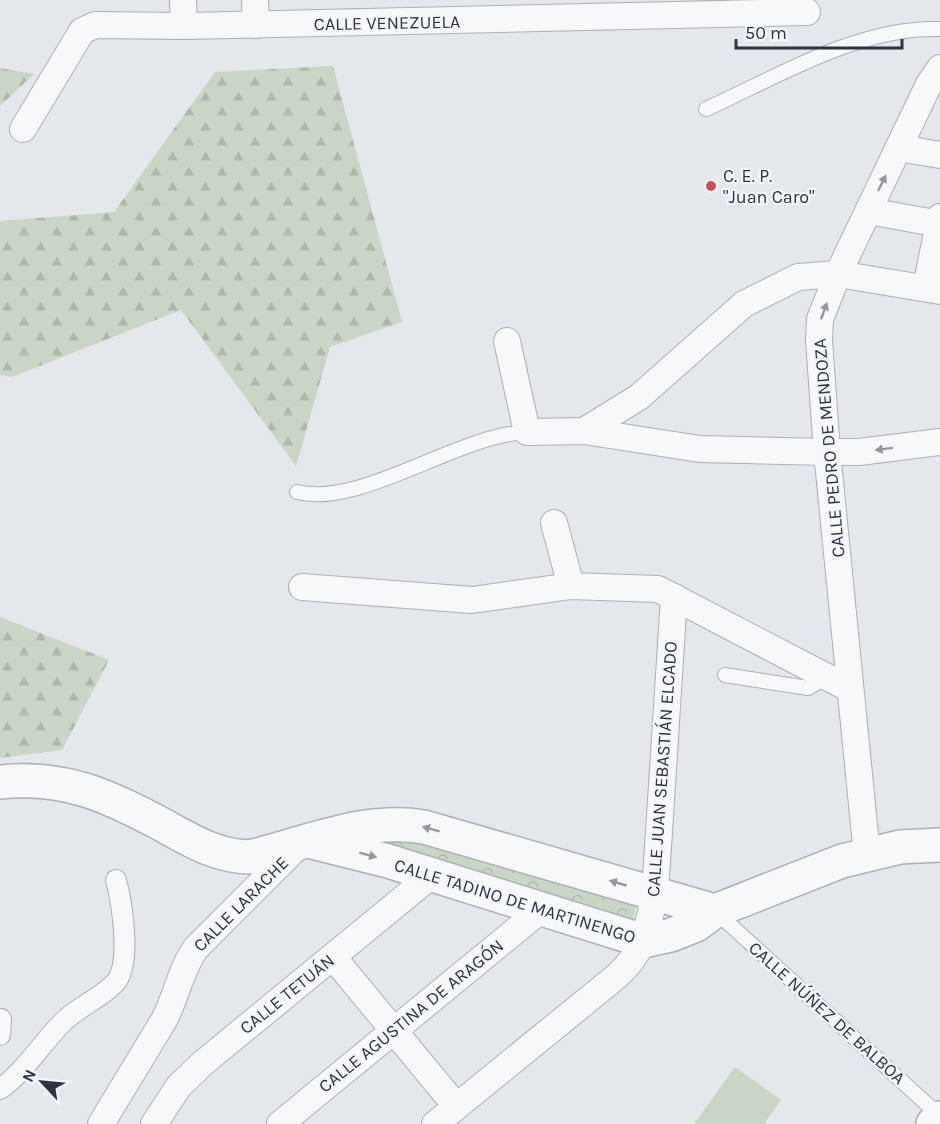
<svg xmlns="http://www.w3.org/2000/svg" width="940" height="1124" viewBox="0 0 940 1124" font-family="Karla,sans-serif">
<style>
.forest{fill:url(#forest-firs)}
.park{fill:url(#park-crowns)}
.pitch{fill:#c9d6c5}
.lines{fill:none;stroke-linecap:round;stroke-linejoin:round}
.service-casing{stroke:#a9aeb7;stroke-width:16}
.pedestrian-casing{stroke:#a9aeb7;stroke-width:22}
.minor-casing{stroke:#a9aeb7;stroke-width:28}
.tertiary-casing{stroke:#a9aeb7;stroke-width:36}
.service{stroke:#f7f8fa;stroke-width:14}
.pedestrian{stroke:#f7f8fa;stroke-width:20}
.minor{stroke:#f7f8fa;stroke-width:26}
.tertiary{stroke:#f7f8fa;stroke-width:33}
.oneway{fill:#9196a0}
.poi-dot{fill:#d1495b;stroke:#f4f6f9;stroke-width:2}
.labels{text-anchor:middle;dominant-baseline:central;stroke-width:4.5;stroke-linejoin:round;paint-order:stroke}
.street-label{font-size:18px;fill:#2b3445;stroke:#f4f6f9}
.poi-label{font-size:18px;fill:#2b3445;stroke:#f4f6f9;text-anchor:start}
</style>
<defs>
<pattern id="forest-firs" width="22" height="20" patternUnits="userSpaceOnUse" patternTransform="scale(1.5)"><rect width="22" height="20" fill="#c9d6c5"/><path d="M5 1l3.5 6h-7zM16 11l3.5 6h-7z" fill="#adb8ab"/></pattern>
<pattern id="park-crowns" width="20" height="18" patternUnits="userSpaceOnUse" patternTransform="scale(1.5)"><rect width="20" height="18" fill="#c9d6c5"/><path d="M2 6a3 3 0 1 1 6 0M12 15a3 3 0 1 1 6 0" fill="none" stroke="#adb8ab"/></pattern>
</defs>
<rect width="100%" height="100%" fill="#e4e7ec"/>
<g class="forest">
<path d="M333,66L402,322L330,347L296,466L181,310L12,377L0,375V221L114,212L215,72Z"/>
<path d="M0,68L34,74L0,106Z"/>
<path d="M0,617L109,660L62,750L0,758Z"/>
</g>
<path class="park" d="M396,836L637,903L631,927L391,845Z"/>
<path class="pitch" d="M735,1067L781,1100L764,1124H694Z"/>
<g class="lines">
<defs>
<g id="service">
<path d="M706,109C777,77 860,26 940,29"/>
<path d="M297,492C361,508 457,435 527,432"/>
<path d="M725,675L808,688L820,681L823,675"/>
<path d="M715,911L940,1116"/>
</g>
<g id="pedestrian">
<path d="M0,1035L1,1019"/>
<path d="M0,1089C23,1073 41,1045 60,1025C76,1007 99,1000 115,983C132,965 122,903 116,880"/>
</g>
<g id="minor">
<path d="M183,0L184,26"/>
<path d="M255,0L256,25"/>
<path d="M23,129L82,31L95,25L184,26L807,12"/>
<path d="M898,148L940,155"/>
<path d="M868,211L940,224"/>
<path d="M926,288L940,217"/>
<path d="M507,341L527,432L584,431L700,449L827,452H859L940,442"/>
<path d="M584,431L639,397L744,304L798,277L838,274L940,291"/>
<path d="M554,523L571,586"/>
<path d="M302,587L472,600L571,586L658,589L850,689"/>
<path d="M867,855L827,452L819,340L820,319L838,274L929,84L940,68"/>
<path d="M333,957L456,1106"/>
<path d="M101,1124L164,1020C177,996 180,970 196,948L300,844"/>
<path d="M154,1124L179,1086L203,1063L432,875"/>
<path d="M280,1124L542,909"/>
<path d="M435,1124L617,976C645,950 647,929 655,894L674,597"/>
</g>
<g id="tertiary">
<path d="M0,782C62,775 107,795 161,824C190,840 215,856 249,857C308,843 363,817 424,827L715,911"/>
<path d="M312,842L388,861L644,941L671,935L696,925L715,911L842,861L900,847L940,845"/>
<path d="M933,1124L940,1118"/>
</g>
</defs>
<use href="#service" class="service-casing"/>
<use href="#pedestrian" class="pedestrian-casing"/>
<use href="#minor" class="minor-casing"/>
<use href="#tertiary" class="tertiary-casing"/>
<use href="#service" class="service"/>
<use href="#pedestrian" class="pedestrian"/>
<use href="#minor" class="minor"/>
<use href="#tertiary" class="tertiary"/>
</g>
<defs><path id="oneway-solid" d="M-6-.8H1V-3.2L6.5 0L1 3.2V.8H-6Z" transform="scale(1.5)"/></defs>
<g class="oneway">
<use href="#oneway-solid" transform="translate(882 183) rotate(-64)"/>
<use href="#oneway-solid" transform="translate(824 311) rotate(-70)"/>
<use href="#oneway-solid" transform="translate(884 449) rotate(173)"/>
<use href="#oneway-solid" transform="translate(431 829) rotate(-165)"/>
<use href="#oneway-solid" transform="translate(368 855) rotate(15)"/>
<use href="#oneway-solid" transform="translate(618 883) rotate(-164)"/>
</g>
<circle class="poi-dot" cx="711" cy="186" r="6"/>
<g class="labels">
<g class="street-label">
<text transform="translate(387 23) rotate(-1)">CALLE VENEZUELA</text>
<text transform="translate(829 448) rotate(-95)">CALLE PEDRO DE MENDOZA</text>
<text transform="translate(662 769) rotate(-86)">CALLE JUAN SEBASTIÁN ELCADO</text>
<text transform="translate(515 901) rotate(17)">CALLE TADINO DE MARTINENGO</text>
<text transform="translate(241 904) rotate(-45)">CALLE LARACHE</text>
<text transform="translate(287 994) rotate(-39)">CALLE TETUÁN</text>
<text transform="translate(827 1013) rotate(42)">CALLE NÚÑEZ DE BALBOA</text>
<text transform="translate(411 1016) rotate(-39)">CALLE AGUSTINA DE ARAGÓN</text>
</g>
<g class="poi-label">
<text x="723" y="176">C. E. P.<tspan x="723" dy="21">"Juan Caro"</tspan></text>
</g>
</g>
<g transform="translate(42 1082) rotate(296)" stroke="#f4f6f9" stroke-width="4.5" paint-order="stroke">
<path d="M0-4.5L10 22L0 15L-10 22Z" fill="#2b3445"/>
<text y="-9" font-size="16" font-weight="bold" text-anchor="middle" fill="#2b3445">N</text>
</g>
<path d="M736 39v9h166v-9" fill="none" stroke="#2b3445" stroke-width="3"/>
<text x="745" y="39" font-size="18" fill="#2b3445" stroke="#f4f6f9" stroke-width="4.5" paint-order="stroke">50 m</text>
</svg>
